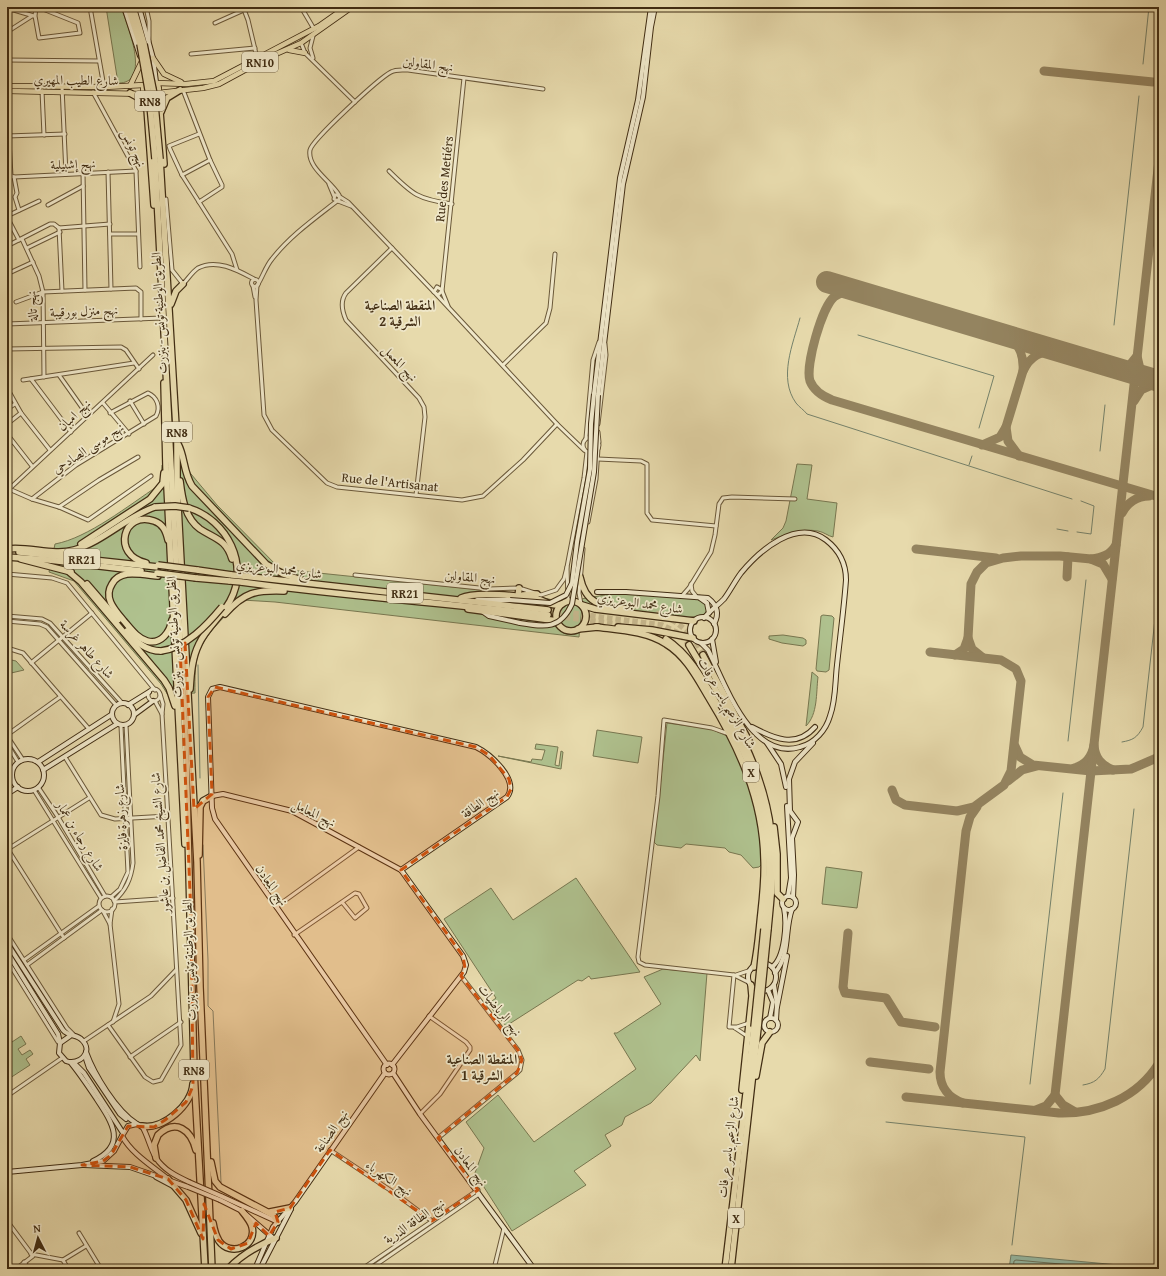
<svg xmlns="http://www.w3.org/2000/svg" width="1166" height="1276" viewBox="0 0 1166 1276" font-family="'Gentium Book Plus',Amiri,serif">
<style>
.green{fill:#afc18e;stroke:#787750}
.water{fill:#97bba6;stroke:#75826b}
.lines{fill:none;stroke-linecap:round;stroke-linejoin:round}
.shore{stroke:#6c745c;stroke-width:1}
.stream{stroke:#75826b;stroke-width:1}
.taxiway{stroke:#948460;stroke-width:9}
.runway{stroke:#948460;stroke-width:22}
.highway-tunnel{stroke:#c6b78d;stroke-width:5.5;stroke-dasharray:5.5 3;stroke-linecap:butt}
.street-casing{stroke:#6a5839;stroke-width:5}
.secondary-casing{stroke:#412d13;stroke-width:6}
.primary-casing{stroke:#412d13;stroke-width:6}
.highway-casing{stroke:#412d13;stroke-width:8}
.street{stroke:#efe7c9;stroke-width:3}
.secondary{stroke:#efe7c9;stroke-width:4}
.primary{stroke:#e7daac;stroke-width:4.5}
.highway{stroke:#e7daac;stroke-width:5.5}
.secondary-bridge-casing{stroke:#412d13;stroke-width:6;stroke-linecap:butt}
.highway-bridge-casing{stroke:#412d13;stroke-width:8;stroke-linecap:butt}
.secondary-bridge{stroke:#efe7c9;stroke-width:4}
.highway-bridge{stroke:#e7daac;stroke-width:5.5}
.marked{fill:#cf520d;fill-opacity:0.2;stroke:#cf520d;stroke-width:3;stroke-dasharray:8 5;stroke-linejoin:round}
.labels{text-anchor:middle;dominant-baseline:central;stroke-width:3.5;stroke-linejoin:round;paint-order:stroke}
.shield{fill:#efe7c9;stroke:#75654a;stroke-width:1}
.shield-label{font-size:12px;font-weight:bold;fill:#412d13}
.street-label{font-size:13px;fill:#412d13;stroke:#efe7c9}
.neighbourhood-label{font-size:14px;font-weight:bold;fill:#412d13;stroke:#efe7c9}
</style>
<rect width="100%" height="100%" fill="#e7daac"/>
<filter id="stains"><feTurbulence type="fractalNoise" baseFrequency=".005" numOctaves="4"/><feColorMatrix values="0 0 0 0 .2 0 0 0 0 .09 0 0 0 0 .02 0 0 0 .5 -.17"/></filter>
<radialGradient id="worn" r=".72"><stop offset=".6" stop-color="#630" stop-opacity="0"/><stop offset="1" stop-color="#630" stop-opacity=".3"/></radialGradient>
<g class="green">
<path d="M106,7H121C127,24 152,84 118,83Z"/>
<path d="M185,463L186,468L217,505L280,569L521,594L559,601L575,600L617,593L699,599L706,603L707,610L704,615L685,618L582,607L579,637L275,602L242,600C228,613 210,629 201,647C194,660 195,679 195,693L168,695L161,684L74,581L49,572L55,544C88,538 129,505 158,486L161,478L162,465Z"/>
<path d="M797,464L812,465L807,499L837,503L833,537C828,536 824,532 818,531C801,528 787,534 771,540L783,528L786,521Z"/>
<path d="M823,615L832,616L834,618L829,670L826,672L817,671L816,669L821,616Z"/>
<path d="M783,635L803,638L806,640V644L803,646L782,643L769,639V636Z"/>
<path d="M7,659L16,661L24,670L7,674Z"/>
<path d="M812,672L818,677C816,693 818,714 806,726Z"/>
<path d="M667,723L711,729L736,740L759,809L763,863L759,867L753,868L741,855L729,852L725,848L686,844L681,848L657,845L654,842Z"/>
<path d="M597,730L642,737L638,763L593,756Z"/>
<path d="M536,744L558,747L555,765L559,766L561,751L563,752L561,769L498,756L531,762L532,759L542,760L545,750L535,749Z"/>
<path d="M826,867L862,872L857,908L822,904Z"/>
<path d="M576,878L640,972L591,979L589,976L582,981L578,980L506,1026L488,1004L496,998L444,919L491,888L513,920Z"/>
<path d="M663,969L707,973L700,1061L696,1055L651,1103L625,1117L622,1125L605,1135L611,1146L574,1171L586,1185L512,1231L475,1173L484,1148L466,1122L498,1095L534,1142L636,1069L614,1033H617L661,1004L644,977Z"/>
<path d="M21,1036L26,1044L18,1049L22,1055L30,1050L33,1054L26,1059L30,1065L7,1080V1042L9,1044Z"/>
</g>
<path class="water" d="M1011,1255L1140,1267V1269H1009Z"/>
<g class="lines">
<g class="shore">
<path d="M1013,1269L1014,1261L1016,1260L1116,1269"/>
<path d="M1019,1269L1021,1265L1063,1269"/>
</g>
<g class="stream">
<path d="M1143,64L1149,7"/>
<path d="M800,318C793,344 778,378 796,403C799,407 804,410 807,414L1072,499"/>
<path d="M1114,325L1139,96"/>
<path d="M858,335L994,376L979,428"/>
<path d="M1100,451L1105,405"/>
<path d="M969,465L972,456"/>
<path d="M1057,529L1068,531"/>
<path d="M1077,532L1091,534L1094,506L1081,501"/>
<path d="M198,665L200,778"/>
<path d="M1068,741L1086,580"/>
<path d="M1122,742C1133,740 1137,738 1143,727L1159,583"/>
<path d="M203,845L208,960V1006L213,1011L221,1182"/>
<path d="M1030,1084L1063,793"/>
<path d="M1083,1085C1095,1083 1099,1079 1105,1069L1134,809"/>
<path d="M886,1122L1025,1137L1012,1245"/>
</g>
<g class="taxiway">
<path d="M1044,71L1153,82"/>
<path d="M860,292C850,290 842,291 834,297C822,307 805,366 810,381C814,391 822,396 832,400L1159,497"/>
<path d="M1008,336C1020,345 1024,356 1023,371C1030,356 1041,350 1058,351"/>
<path d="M1116,368L1129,366L1137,356L1140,369L1150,378"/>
<path d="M1134,401L1141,390L1159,382"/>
<path d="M1006,427L1023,371"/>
<path d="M982,445L1000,437L1006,427L1008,441L1019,456"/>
<path d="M1122,513C1127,503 1137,496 1149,496"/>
<path d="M916,549L996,558"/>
<path d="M1067,577L1068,557"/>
<path d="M1112,579L1103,564L1091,559C1102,558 1110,555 1116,545"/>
<path d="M968,638L971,584L977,572L986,563L1003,558L1021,556H1060L1091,559"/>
<path d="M955,655L964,649L968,638L972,649L982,657"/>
<path d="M1015,746L1020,757L1033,765L1091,771L1131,769L1159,757"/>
<path d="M1074,768C1086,765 1092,757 1094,745C1095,758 1101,765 1113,770"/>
<path d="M1008,781L1022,770L1037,766"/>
<path d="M892,790L896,800L905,805L957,811L974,807L1004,785L1011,771L1021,681L1016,669L1001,660L930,652"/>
<path d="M848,933L843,987L845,993L886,998L901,1022L935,1027"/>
<path d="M870,1062L929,1069"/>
<path d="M1055,1095L1159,160"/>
<path d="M906,1097L1059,1113C1099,1114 1138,1097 1159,1063"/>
<path d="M963,1103C949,1098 940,1087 940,1072L966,831L970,817L977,807"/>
<path d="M1036,1110L1046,1106L1055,1095L1063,1105L1075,1112"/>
</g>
<path class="runway" d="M827,282L1159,381"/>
<g class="highway-tunnel">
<path d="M548,610L662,625L680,634L689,645"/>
<path d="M656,613C678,620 693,634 703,655"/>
<path d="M548,615L623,625"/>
<path d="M647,631L666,639"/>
</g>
<defs>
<g id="street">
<path d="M36,7L35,16L39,38L80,33L78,23L38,7"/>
<path d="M90,7L104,87"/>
<path d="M146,7L149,21V41"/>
<path d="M243,7L248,20L257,58"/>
<path d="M301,7L314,29"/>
<path d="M7,8L34,16"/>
<path d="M215,23L244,10"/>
<path d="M7,32L32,16"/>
<path d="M301,43L305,53L355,102"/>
<path d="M191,54L255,48"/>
<path d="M313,58L310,48L313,36"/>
<path d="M7,60L99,61"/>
<path d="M62,87L66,174"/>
<path d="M183,90L210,160L222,185V187L199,202"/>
<path d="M42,91L44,135"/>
<path d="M93,92L136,171L140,267"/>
<path d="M7,105L11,176"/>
<path d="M199,134L169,146L170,149L182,175L232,254L237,270"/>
<path d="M7,136L65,134"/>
<path d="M389,171C413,195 418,199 452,204"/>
<path d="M108,172L111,289"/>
<path d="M83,173L85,290"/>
<path d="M182,175L210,160"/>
<path d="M11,176L14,177L136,171"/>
<path d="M14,177L17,193L15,197L19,210"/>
<path d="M329,184L334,196"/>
<path d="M339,195C331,181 307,168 310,150C312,140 378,79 391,72C396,69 402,70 408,70L543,89"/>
<path d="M340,197L338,201L334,199L335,195H337L348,202L434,292"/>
<path d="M166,199L172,270L183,284C188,279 192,272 198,268C217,258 239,271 254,279"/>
<path d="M338,201L351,206"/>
<path d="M48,205L83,186"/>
<path d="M7,216L39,201"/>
<path d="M7,217L19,240"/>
<path d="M59,228L62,291"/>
<path d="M59,228L110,224"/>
<path d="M110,234H138"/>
<path d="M22,239L39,276L43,292L44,377"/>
<path d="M7,246L50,224H54L59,228"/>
<path d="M27,248L60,232"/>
<path d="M392,248L346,293C340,301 342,311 346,320L419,398L424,407L425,417L416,495"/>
<path d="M7,274L33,262"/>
<circle cx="255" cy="283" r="3.5"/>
<path d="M258,284C263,276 266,266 272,259C290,236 314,219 337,201"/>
<path d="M257,285L256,300L264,415L272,430L327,483L337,487L462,500L483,496L523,460L557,424"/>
<path d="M253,286L255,297"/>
<path d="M442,290L437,287L434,292L438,295L442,291L464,78"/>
<path d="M442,291L448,306"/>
<path d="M436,294L557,424L584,450"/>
<path d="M16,302L43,292L136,288L141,292V319"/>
<path d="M7,324L162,318"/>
<path d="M7,349L121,347L126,350L139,369"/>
<path d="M503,365L546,323L550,308L555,254"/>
<path d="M59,375L88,416"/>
<path d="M31,379L71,432"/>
<path d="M23,380L134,363"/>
<path d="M7,388L21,413L50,450"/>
<path d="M130,401L144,424"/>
<path d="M103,403L129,434"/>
<path d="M7,409L15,404"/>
<path d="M7,424L21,413"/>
<path d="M598,424L606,355L605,344"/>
<path d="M598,432L599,442"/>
<path d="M7,434L32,466"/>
<circle cx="591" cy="445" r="8"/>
<path d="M586,438L593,360L599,342"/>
<path d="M7,445L12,442"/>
<path d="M598,459L641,461L647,464V513L652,520L716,526"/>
<path d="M9,489L32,499L59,507L88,520L151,476"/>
<path d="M7,491L153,355"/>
<path d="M32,499L76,465L156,416C161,407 157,397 148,393L110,413"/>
<path d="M59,507L99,480L138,457"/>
<path d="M588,522L596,479L598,448"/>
<path d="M7,574L52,578L67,583L155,690"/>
<path d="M355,575L489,589L519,588L541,595L556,590L564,579L567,567"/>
<path d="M691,584L692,591L696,596"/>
<path d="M682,596L689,588L711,552L715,535L719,504L723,498L732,497L795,499"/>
<path d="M568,601L567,567L584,478L587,452"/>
<path d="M581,604L579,593L583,549"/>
<path d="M7,616L42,619L50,623L122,703"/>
<path d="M7,621L40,624L47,627L116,705"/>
<path d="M7,648L23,653L89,729"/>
<path d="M31,663L92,613"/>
<circle cx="154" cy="695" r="6"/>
<path d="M155,701L162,714"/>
<path d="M729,734L712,728L664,720L658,796L638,957L639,962L645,965L734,975L750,983"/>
<path d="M7,735L60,697"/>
<path d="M7,736L23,760"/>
<path d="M7,744L18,762"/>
<path d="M65,757L101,815L115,819L168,816"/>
<path d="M38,787L58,817L105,896"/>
<path d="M34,790L101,898"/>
<path d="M7,848L64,938"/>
<path d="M8,849L89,798"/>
<circle cx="107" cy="904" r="8"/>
<path d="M111,897L120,889L128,872L121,726"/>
<path d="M114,901C126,890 131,879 133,863L126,725"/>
<path d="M115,902L173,898"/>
<path d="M276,907L359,847"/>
<path d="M103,911L110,924L119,1004L113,1022"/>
<path d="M110,924L112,909"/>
<path d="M7,934L67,1028L73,1034"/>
<path d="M294,935L355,893L359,894L367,908L355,918L342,902"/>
<path d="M7,960L58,1042"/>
<path d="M24,960L99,906"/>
<path d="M27,965L102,910"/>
<path d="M734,975L729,1027H737L749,1023"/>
<path d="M736,975L751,970"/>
<path d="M108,1025L145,1077L153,1082L161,1080L181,1045L162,714L163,704L160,694"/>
<path d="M735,1028L747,1036"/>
<path d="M84,1041L151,996L176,970"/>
<path d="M130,1057L181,1022"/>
<path d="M7,1096L62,1058"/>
<path d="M420,1114L440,1094L470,1050V1047L466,1042L429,1016"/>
<path d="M438,1138L517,1073L520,1070L522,1060L518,1050L461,976"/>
<path d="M330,1150L396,1194L432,1221"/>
<path d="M7,1221L33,1256L16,1269"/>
<path d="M79,1233L101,1269"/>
<path d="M31,1254L63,1260L86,1246"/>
<path d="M63,1260L68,1269"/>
<path d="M24,1262L29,1269"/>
<path d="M362,1269L478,1190"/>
<path d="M370,1269L479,1194"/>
<path d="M494,1269L504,1228"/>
</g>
<g id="secondary">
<path d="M124,7L140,56"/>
<path d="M139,7L153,58L156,82"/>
<path d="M594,394L620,178L638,100L651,7"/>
<path d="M598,395L623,184L643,97L651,27L655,7"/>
<path d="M597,592H626L708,598C717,605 720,613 714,624"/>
<path d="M700,598L707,603L709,613"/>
<path d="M477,600H510"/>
<path d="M482,611L489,616L520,623"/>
<circle cx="703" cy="630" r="13"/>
<path d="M712,639L716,662"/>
<path d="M701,643L708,650C725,683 751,762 800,747C815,743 826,730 830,716C836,700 835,681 837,665C840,637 844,608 846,580C846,564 839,550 826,540C797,518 760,550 741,573C735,581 730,591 724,599C718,605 710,611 704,618"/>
<circle cx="123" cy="714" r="11"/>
<path d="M128,705L149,692"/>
<path d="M134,715L153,701"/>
<path d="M752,727C773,738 796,749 815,727"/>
<path d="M767,743L781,764L786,787"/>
<circle cx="28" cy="775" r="16"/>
<path d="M38,762L111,715"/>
<path d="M43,770L117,724"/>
<path d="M7,781L12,777"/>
<path d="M7,794L18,787"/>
<path d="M212,796L223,794L292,811L401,870L463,956L466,965L464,972L392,1065"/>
<path d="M787,806L791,878L788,896"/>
<circle cx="789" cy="903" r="7"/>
<path d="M793,897L794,875L792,838L798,822L790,811L789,779L795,762L813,743"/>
<path d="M7,943L63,1030C69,1037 77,1034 82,1040C94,1052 79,1066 66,1061L59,1053L60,1043L70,1036"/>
<path d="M7,952L58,1034L60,1043"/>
<circle cx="762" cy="977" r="14"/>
<path d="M772,967C785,958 787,923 784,908"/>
<path d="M775,973C791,953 784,931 792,909"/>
<path d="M774,985L777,1004L776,1020"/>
<path d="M768,990L773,1002L770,1018"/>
<path d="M777,1007L787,956"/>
<circle cx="771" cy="1025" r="7"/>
<path d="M86,1052C94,1074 116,1111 137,1124"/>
<path d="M86,1059L89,1068L120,1114L126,1119"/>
<path d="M71,1063C80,1074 88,1086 96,1098C112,1122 128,1145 93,1161"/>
<path d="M74,1063L84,1073L123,1133"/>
<circle cx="389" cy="1069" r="5.5"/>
<path d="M387,1065L215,819L212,808L208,697L212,689L220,687L476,747C490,754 520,780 507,797L401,870"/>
<path d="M393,1073L420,1114L534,1269"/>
<path d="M84,1165L130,1167L188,1187"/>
<path d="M7,1172L82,1165L103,1161L114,1151L122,1136"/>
<path d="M156,1177L173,1186"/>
<path d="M168,1179C152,1166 132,1154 122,1136L128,1126L137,1124L142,1126C148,1136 150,1148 156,1158C164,1170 176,1176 189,1182"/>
<path d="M221,1196L278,1222"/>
<path d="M220,1200L242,1211L272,1237"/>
<path d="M255,1269L273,1227L295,1202L385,1073"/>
<path d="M260,1269L291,1209"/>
</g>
<g id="primary">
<path d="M289,50L305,53"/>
<path d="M153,58L164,74L181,82"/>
<circle cx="151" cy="89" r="8"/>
<path d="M157,83L186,84L214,81L319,26L346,7"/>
<path d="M7,86L104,87L144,85"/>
<path d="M130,86L141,63"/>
<path d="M7,91L144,94"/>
<path d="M158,93L203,88L219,84L269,57L301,43L352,7"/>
</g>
<g id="highway">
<path d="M128,7L140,44"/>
<path d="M133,7L144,44"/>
<path d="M130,93L139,98L145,108"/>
<path d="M157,94L160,112L164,164"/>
<path d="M146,95L154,205"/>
<path d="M161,112L167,98L180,90"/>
<path d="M155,159L186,754L194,1071L205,1269"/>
<path d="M160,159L177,443V487L197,862L200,987L212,1269"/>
<path d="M171,304L176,291L183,284"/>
<path d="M164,383L166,467L185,844"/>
<path d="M178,444C185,457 183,471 192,486L266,564L283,574L302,580"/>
<path d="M180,481C182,498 185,518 200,529C215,539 226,539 232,559"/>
<path d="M189,508C227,520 250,565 230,601C221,617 206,628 199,644C192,658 191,673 190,689"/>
<path d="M81,544L150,499L163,483L164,473"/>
<path d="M7,549C29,546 53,556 74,550C104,541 126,517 155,507"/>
<path d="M19,552L158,567"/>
<path d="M7,557L49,560L141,571"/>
<path d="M21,559L71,572"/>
<path d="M146,563C111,555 123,510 154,521C163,524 166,531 168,540"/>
<path d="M197,570L232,575"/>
<path d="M68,571L81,582L164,680L169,688L175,706"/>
<path d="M158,576C148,575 137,573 127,574C121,575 115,578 112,584C103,598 115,610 124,621C131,629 137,638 147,641C161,645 170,632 172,620"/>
<path d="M243,576L548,610"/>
<path d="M580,577C586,606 603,606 628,609"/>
<path d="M196,578L230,581"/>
<path d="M241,582C343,596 446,603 548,615"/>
<path d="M87,584L118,620"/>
<path d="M523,595L537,594"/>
<path d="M518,597L519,588"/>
<path d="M461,598C475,591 522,596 538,599C547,602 552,607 562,604"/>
<circle cx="571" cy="616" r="15"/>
<path d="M582,605L595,609L694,621"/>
<path d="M468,609L558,621"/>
<path d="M225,614C244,592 256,590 284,591"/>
<path d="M596,627C619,630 646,631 666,644C686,656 697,678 709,698C739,747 763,800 764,859C765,877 763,895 761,913C759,931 758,949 754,967"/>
<path d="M618,627L652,630L693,638"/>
<path d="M578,629L598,627"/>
<path d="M127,631C136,642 146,651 161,651"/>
<path d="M666,639C690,655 703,680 717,704"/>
<path d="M689,645C724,704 763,762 771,832C775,865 771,897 768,929"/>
<path d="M703,655L750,743"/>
<path d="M725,717C752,762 769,814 769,868C769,888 766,908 764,929"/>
<path d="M774,827L777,854V893L783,899"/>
<path d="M199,855L200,807L203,801L212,796"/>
<path d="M756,1076L762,1043L770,1032"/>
<path d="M742,1090L752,996L751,985"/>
<path d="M142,1126C163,1130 192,1105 193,1084"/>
<path d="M156,1158L154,1145L158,1135C176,1118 191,1130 196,1150"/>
<path d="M211,1162L215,1181L220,1187L273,1215L278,1222"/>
<path d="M168,1179L186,1200L201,1233"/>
<path d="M270,1212L290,1208"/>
<path d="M213,1223C214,1229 216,1236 219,1241C230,1257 257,1247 252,1227C251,1222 246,1216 242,1211"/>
<path d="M228,1269C241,1255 259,1245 276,1238"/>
<path d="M229,1269L235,1266L243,1269"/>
<path d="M725,1269L754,1027"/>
<path d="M731,1269L758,1028"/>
</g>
</defs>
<use href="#street" class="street-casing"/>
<use href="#secondary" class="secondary-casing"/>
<use href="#primary" class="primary-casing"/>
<use href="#highway" class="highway-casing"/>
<use href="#street" class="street"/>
<use href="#secondary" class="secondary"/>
<use href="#primary" class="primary"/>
<use href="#highway" class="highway"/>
<defs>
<g id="secondary-bridge">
<path d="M510,600L550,603L566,595L572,583L577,542L590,469L591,424L594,394"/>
<path d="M520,623C545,627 560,630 572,604L594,472L598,395"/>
<path d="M189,1182L221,1196"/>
<path d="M188,1187L220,1200"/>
</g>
<g id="highway-bridge">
<path d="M140,44L149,95L155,159"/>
<path d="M144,44L154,94L160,159"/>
<path d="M155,507L175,506L189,508"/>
<path d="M158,565L197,570"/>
<path d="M157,573L196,578"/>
<path d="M232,575L243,576"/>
<path d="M230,581L241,582"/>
<path d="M161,651C186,648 207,625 222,607"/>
<path d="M754,1027L764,929"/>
<path d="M758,1028L768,929"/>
</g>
</defs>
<use href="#secondary-bridge" class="secondary-bridge-casing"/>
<use href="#highway-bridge" class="highway-bridge-casing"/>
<use href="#secondary-bridge" class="secondary-bridge"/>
<use href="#highway-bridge" class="highway-bridge"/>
</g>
<path class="marked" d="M185,643L194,809L212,794L208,697L215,687L476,747L489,755L509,779L511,789L507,797L401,870L463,956L465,968L461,976L518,1050L522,1060L517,1073L438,1138L478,1190L432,1221L330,1150L290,1208L275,1212L278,1222L269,1236L256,1223L248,1243L231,1249L218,1240L204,1204L203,1239L186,1200L168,1179L130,1167L82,1165L103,1161L111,1155L128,1126L154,1127L165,1120L186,1102L193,1086L191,917L180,646Z"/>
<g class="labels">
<g class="shield">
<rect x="242" y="52" width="36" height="20" rx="3"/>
<rect x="135" y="91" width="30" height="20" rx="3"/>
<rect x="162" y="422" width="30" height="20" rx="3"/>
<rect x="64" y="549" width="36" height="20" rx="3"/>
<rect x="387" y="583" width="36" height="20" rx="3"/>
<rect x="743" y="762" width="16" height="20" rx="3"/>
<rect x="179" y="1060" width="30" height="20" rx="3"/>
<rect x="728" y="1208" width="16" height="20" rx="3"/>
</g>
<g class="shield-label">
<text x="260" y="62">RN10</text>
<text x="150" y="101">RN8</text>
<text x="177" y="432">RN8</text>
<text x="82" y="559">RR21</text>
<text x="405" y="593">RR21</text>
<text x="751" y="772">X</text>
<text x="194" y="1070">RN8</text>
<text x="736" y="1218">X</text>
</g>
<g class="street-label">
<text transform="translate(428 64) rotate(7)">نهج المقاولين</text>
<text transform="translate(76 80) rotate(1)">شارع الطيب المهيري</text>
<text transform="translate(134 148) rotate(64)">نهج تونس</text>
<text transform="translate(73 164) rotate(-2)">نهج إشبيلية</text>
<text transform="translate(444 179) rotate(-84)">Rue des Metiérs</text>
<text transform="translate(32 306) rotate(-93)">نهج تالة</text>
<text transform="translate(84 311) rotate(-2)">نهج منزل بورقيبة</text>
<text transform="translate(159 313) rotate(-93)">الطريق الوطنية تونس - بنزرت</text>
<text transform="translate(400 363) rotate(47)">نهج المعمل</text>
<text transform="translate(74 415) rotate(-43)">نهج امبان</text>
<text transform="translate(88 448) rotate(-33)">نهج موسى الصادحي</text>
<text transform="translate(390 482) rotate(6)">Rue de l'Artisanat</text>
<text transform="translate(279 569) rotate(7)">شارع محمد البوعزيزي</text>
<text transform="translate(470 577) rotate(5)">نهج المقاولين</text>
<text transform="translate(640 603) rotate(8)">شارع محمد البوعزيزي</text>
<text transform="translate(174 637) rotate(-93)">الطريق الوطنية تونس - بنزرت</text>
<text transform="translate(87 649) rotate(48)">شارع طاهر غرسة</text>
<text transform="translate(727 703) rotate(60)">شارع الزعيم ياسر عرفات</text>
<text transform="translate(480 803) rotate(-35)">نهج الطاقة</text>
<text transform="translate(314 813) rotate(26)">نهج المعامل</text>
<text transform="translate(121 817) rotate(-93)">شارع زهرة فايزة</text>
<text transform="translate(80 836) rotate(59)">شارع رجاء بن عمار</text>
<text transform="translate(160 843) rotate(-94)">شارع الشيخ محمد الفاضل بن عاشور</text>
<text transform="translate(272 885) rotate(55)">نهج المعادن</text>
<text transform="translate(189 960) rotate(-92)">الطريق الوطنية تونس - بنزرت</text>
<text transform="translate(500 1010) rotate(52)">نهج الرياضيات</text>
<text transform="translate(331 1131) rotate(-55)">نهج الصناعة</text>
<text transform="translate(728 1147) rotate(-83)">شارع الزعيم ياسر عرفات</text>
<text transform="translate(471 1166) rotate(53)">نهج المعادن</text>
<text transform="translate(389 1178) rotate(34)">نهج الكهرباء</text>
<text transform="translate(414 1221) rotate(-34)">نهج الطاقة الذرية</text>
</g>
<g class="neighbourhood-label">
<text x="400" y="305">المنقطة الصناعية<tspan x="400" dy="16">الشرقية 2</tspan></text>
<text x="482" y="1059">المنقطة الصناعية<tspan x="482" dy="16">الشرقية 1</tspan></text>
</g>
</g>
<rect width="1166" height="1276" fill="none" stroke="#e7daac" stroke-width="24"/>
<rect x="8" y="8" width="1150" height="1260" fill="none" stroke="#412d13" stroke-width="2"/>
<rect x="12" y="12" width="1142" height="1252" fill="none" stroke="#412d13"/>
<g transform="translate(38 1238) rotate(354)" stroke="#efe7c9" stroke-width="3" paint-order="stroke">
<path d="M0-3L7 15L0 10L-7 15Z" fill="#412d13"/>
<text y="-6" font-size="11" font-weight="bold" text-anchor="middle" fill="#412d13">N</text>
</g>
<rect width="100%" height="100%" filter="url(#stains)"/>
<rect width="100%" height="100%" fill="url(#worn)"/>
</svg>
